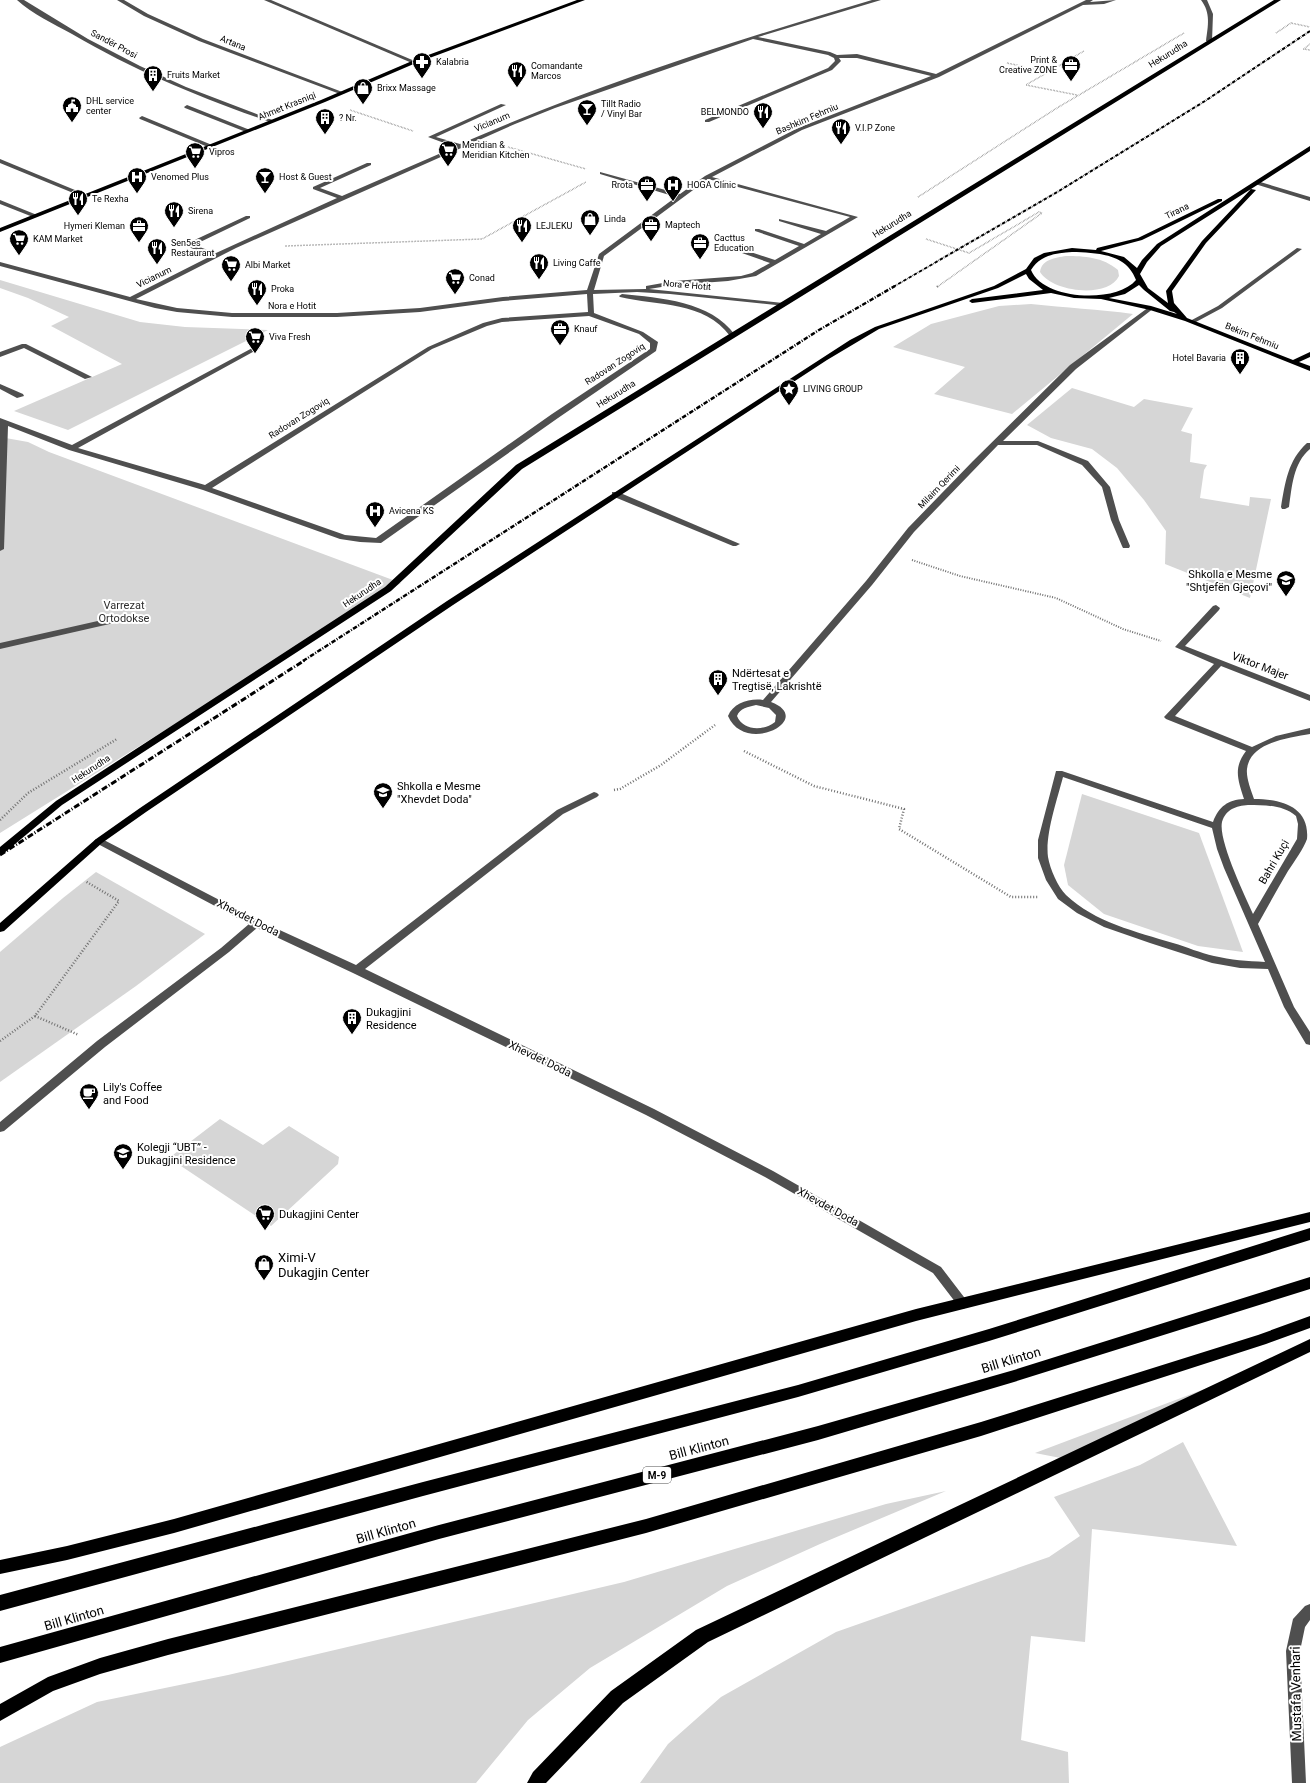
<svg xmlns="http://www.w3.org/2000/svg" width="1310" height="1783" viewBox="0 0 1310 1783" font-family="Roboto,sans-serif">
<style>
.green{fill:#d6d6d6}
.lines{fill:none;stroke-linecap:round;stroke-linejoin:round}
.path-far2{stroke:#717171;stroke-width:1.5;stroke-dasharray:0.5 1;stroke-linecap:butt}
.path-far1{stroke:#717171;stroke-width:2;stroke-dasharray:1 1.5;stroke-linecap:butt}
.path{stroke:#717171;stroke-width:2.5;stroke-dasharray:1 2;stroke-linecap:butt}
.minor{fill:#4f4f4f;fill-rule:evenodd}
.major{fill:#000;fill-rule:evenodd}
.highway{fill:#000;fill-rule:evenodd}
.rail-far2{stroke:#000;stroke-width:2;stroke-dasharray:3.5 1 0.5 1;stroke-linecap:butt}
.rail-far1{stroke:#000;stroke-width:2.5;stroke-dasharray:4.5 1.5 1 1.5;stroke-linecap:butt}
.rail{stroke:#000;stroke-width:3;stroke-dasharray:6 2 1 2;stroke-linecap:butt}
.labels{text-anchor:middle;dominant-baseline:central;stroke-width:4;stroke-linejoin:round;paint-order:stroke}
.far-street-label{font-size:9px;fill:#000;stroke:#fff}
.far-poi-label{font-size:9px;fill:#000;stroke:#fff;text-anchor:start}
.shield{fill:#fff;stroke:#4c4c4c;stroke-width:1}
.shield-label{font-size:10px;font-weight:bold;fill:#000}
.poi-label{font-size:11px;fill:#000;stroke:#fff;text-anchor:start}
.park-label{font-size:11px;fill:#2d2d2d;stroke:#fff}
.street-label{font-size:11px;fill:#000;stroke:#fff}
.near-poi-label{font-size:13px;fill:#000;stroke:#fff;text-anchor:start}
.near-street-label{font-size:13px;fill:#000;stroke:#fff}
</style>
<rect width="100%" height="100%" fill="#fff"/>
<g class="green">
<path d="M1066,256C1084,256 1103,257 1118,270L1119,276C1108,299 1052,292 1040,272C1042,259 1055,258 1066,256Z"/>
<path d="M0,280L140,322L185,327L268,330L68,430L14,411L122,364L51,326L69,317L28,298L0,288Z"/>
<path d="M1031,304C1065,308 1099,309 1133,314L1012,414L934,394L965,367L893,347L931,324L999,306Z"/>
<path d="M1072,388L1134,407L1144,399L1193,408L1181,431L1192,434L1190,462L1207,465L1204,470L1200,498L1249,506L1250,497L1271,499L1250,598L1165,564L1166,531L1144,500L1117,468L1092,449L1051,438L1027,425Z"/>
<path d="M0,437L28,442L49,452L401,583L0,833Z"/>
<path d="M1082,794L1199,833L1243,952L1198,946L1104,914L1068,885L1064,865Z"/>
<path d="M96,872L205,934L136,986L0,1082V952L63,898Z"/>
<path d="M220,1119L263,1145L289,1126L339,1157L338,1164L271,1226L169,1158Z"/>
<path d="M1263,1367L1071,1460L1035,1453Z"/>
<path d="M1183,1442L1237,1546L1092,1529L1085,1642L1031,1636L1021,1740L1068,1752L1069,1783H640L668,1744L721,1697L836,1632L1049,1557L1080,1536L1054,1497L1140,1465Z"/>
<path d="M946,1491L820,1544L727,1586L590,1668L528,1720L476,1783H0V1747L97,1702L228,1675L624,1582L886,1504Z"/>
</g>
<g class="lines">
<g class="path-far2">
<path d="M1276,33L1291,23L1310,27"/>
<path d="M1310,44L1304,49L1310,50"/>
<path d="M1007,63L1049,72"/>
<path d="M1077,95L1026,85L1084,51"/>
<path d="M350,110L413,131"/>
<path d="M508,147L586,169"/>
<path d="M918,197L1057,108L1184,33"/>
<path d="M926,239L969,253L1039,212L1042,213L937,287"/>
<path d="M285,246L482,239L586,182"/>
</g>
<g class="path-far1">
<path d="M937,287L938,286"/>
<path d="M912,560L960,576L1056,598L1123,629L1161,641"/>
</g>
<g class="path">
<path d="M744,751L814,786L904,809L899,829L1011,897H1038"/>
<path d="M614,790L620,789L661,765L715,725"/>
<path d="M0,820L28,793L117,739"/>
<path d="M35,1016L79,1035"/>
<path d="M0,1041L35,1016L119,901L85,881"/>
</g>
<g class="minor">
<path d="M17,0H24L88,39L140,66L186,87L275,121L270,122C199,97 137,72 72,34C54,24 32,14 17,0Z"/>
<path d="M117,0H124L148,14L203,39L345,93L340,94L199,41L144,16Z"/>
<path d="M264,0H271L417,62L412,63Z"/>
<path d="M872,0H881L758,37L830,52L837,55L857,54L936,74L1086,0H1093L1090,2L1116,0L1104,4L1083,5L939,77L802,130L712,177L858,217L756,276L728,281L674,285L649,289L783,303L785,304V306L670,294L637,292L593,294L594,313L643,332L658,342L656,351L558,418L381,543L360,542L340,539L203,490L69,450L8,426L4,549L0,551V418L72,445L256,346H260V348L78,448L205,485L428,347L483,323L502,318L588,312L587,294L503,301L420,312L337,317H232L177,312L155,308L0,266V262L130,297L211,256L186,246V244L246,216H250V218L194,245L216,253L337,198L313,189V187L367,163H371V165L320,188L342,196L455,147L428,137L501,104L506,105L436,137L460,144C593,86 733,41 872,0ZM753,39L828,55L834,58L835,61L828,68L705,120V122H709L832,70L841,61L839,58H857L931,76L798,128L705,176L680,194L600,172V174L676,197L599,254L587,290L503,297L420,308L337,313H232L177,308L136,299L236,248L515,124L555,108ZM708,179L850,217L826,231L779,219V221L821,234L804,244L759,229H755V231L799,246L775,260L732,246H728V248L770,263L752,273L741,276L674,281L646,286V289L594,290L604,256ZM589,316L639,334L650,343V349L552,414L376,538L345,535L212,488L432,349L487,326L502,322Z"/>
<path d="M1201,0H1207L1213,14L1212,41L1209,43L1206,41C1208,26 1211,13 1201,0Z"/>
<path d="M187,105L250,130L251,131L246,132L185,108L184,107Z"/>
<path d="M142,116L212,145L213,146L208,147L140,119L139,118Z"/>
<path d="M0,159L87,195L88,196L83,197L0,163Z"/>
<path d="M1257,181L1310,197V201L1255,184L1254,183Z"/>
<path d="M0,200L37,215L38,216L33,217L0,204Z"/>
<path d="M1297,248L1302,249L1222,308L1194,323H1190V321L1218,306Z"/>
<path d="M622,294C660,298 711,301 735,335L730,336C705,301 657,306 620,297L619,296Z"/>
<path d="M1149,307L1154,308L1076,369L1003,441H1038L1088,461L1110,487L1119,520L1130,546L1129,548H1123L1122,546L1111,520L1102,487L1082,465L1037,445H998L914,532L872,585L771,702C816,719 745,756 728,716C733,703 750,698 763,700L866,581L908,528L973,461L1070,365ZM756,705L769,708L776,715L775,722C764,731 743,731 737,716C740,708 748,707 756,705Z"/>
<path d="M22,344H26L92,377L85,379L24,348L0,357V352Z"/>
<path d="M0,384L23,394L24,396L17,398L0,389Z"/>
<path d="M1307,443H1310V449C1293,463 1292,487 1289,507L1285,509H1282L1281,507C1285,483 1288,460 1307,443Z"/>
<path d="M612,492H618L740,544L736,546H733L612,496Z"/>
<path d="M1216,605L1220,608L1219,610L1185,646L1310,695V701L1221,666L1175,716L1252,747L1276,736L1310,728V734C1289,738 1250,742 1247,769C1246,778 1251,790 1254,799C1278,799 1310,805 1307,839C1304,848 1294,862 1288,871C1278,888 1268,906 1258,924L1294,1007L1310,1032V1045L1306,1044L1284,1007L1268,969L1240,968L1212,963L1150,943L1104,927L1077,913L1058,899L1046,880L1038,858V840L1056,771H1062L1213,822C1219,806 1228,800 1244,799C1238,780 1233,768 1246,751L1166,719L1164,717L1214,664L1175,647L1213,606ZM1063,777L1212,828L1217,849L1224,868L1265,962C1247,961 1231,960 1214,956C1200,953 1187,947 1173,943C1137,932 1094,922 1066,895C1058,887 1050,869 1048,857C1045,835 1057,800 1063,777ZM1248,805C1265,805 1283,805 1296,816L1298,824L1297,839L1253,914C1245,896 1218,840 1222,822C1226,809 1236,806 1248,805Z"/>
<path d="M111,618L115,621L114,623L0,649V643Z"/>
<path d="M594,792L597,793L599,795L597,797L563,814L365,969L654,1109L773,1171L941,1267L967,1301L969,1304L967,1307L963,1309L959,1307L933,1273L765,1177L646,1115L353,973L257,928L229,952L105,1047L4,1131L0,1132V1122L97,1041L221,948L249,924L96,843L94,841L96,839H102L260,921L356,965L557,810Z"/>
<path d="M1310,1604V1620L1305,1627L1300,1651L1306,1783H1292L1286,1651L1293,1619L1305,1606Z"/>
</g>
<g class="major">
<path d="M577,0H585L416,63L325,102L0,232V228L321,100L412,61Z"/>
<path d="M1274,0H1281L522,469L391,591L62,805L3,854L0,855V847L56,801L385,587L516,465Z"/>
<path d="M1310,146V151L1251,189L1256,190L1206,243L1172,291L1174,303L1187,318L1293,360L1310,352V357L1299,362L1310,366V371L1185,321L1150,310L1101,299L1074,298L1051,293L972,303L969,301L972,299L1043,290L1029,279L1026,274L998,288L879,329L827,360L453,605L146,812L102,843L4,931L0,932V923L96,839L140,808L447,601L850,340L875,327L994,286L1026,269L1034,258L1044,253L1072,248L1096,250L1097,248L1138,238L1218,199H1222V201L1142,240L1101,251L1124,257L1137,268L1142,260L1157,244ZM1251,189L1202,241L1166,291L1168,303L1148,288L1140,274L1147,262L1161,246ZM1072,252C1097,253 1126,253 1136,280C1116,304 1043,300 1031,270C1040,255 1056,253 1072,252ZM1139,285L1144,290L1170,311L1174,312L1177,314L1151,306L1109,298L1125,294Z"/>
</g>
<g class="highway">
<path d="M1310,1212V1222L916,1321L174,1533L67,1560L0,1574V1560L67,1546L174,1519L916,1309Z"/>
<path d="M1310,1228V1240L989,1341L798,1397L423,1496L0,1611V1595L423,1482L798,1385L989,1329Z"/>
<path d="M1310,1277V1289L1014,1382L818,1440L439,1539L0,1663V1647L439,1525L818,1426L1014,1370Z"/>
<path d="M1310,1316V1328L1266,1344L981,1436L646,1533L168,1655L100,1674L53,1691L0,1721V1704L48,1677L100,1658L168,1639L646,1519L981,1422L1258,1335Z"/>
<path d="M1310,1339V1352L708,1642L623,1703L546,1783H527L533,1772L611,1691L696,1630Z"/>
</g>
<path class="rail-far2" d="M893,287L1054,194L1205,101L1310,31"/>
<path class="rail-far1" d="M303,661L819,330L895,286"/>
<path class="rail" d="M0,855L305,660"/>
</g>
<defs>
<symbol id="pharmacy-pin" viewBox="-11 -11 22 30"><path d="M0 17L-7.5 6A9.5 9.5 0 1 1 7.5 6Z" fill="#000" stroke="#fff"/><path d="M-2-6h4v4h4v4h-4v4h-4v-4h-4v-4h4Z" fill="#fff"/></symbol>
<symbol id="office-pin" viewBox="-11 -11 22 30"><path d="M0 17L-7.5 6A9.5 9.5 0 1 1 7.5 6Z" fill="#000" stroke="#fff"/><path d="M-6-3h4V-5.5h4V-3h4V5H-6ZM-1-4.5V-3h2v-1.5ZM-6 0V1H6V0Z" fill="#fff"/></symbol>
<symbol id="restaurant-pin" viewBox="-11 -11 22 30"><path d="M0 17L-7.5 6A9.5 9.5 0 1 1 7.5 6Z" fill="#000" stroke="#fff"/><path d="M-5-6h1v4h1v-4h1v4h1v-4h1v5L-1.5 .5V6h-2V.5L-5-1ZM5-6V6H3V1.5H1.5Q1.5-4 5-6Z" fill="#fff"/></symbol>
<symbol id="building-pin" viewBox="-11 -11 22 30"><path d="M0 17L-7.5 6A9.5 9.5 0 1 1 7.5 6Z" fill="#000" stroke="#fff"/><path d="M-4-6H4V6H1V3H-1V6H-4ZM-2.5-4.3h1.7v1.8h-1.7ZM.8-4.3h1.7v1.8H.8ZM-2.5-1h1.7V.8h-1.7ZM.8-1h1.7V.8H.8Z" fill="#fff"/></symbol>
<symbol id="shop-pin" viewBox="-11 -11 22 30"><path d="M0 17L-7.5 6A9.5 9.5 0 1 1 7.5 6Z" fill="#000" stroke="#fff"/><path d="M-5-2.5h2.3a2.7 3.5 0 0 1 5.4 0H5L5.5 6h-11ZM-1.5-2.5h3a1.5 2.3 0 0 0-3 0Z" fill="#fff"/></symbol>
<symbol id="civic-pin" viewBox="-11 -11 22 30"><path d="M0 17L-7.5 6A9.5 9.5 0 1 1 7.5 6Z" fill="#000" stroke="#fff"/><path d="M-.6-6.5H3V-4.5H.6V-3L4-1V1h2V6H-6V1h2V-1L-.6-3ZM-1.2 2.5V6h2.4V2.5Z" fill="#fff"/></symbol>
<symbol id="bar-pin" viewBox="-11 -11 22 30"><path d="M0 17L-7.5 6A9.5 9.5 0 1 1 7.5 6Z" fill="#000" stroke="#fff"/><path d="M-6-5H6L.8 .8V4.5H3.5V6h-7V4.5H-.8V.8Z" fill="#fff"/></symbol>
<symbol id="supermarket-pin" viewBox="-11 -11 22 30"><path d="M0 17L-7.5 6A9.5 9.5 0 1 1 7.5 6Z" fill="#000" stroke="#fff"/><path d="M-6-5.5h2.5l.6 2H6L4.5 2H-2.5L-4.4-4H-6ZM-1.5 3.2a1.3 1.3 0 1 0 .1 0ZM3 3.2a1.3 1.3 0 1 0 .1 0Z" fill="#fff"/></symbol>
<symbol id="hospital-pin" viewBox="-11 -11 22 30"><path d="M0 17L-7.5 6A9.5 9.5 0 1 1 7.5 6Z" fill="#000" stroke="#fff"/><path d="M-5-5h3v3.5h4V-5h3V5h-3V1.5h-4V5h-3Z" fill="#fff"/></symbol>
<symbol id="sight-pin" viewBox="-11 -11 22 30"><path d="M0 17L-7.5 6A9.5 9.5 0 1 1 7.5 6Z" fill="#000" stroke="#fff"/><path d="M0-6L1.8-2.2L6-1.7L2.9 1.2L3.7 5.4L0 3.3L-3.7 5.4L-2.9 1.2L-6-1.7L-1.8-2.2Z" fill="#fff"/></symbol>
<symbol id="school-pin" viewBox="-11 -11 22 30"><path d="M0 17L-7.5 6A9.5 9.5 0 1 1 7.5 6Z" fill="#000" stroke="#fff"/><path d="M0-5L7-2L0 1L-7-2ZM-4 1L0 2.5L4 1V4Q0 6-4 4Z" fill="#fff"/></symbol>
<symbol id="cafe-pin" viewBox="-11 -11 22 30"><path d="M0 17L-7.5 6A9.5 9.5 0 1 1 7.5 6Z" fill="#000" stroke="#fff"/><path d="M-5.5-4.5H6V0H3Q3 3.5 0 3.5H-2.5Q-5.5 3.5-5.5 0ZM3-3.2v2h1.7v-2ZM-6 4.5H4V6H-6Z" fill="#fff"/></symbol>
<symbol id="university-pin" viewBox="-11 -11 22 30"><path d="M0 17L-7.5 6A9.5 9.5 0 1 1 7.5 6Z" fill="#000" stroke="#fff"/><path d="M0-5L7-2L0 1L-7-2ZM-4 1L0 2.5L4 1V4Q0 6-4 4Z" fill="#fff"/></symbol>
</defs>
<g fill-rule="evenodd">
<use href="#pharmacy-pin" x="411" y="51" width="22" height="30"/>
<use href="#office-pin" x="1060" y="54" width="22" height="30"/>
<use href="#restaurant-pin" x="506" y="60" width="22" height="30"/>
<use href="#building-pin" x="142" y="64" width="22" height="30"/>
<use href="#shop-pin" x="352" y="77" width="22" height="30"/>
<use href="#civic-pin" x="61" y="95" width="22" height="30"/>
<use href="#bar-pin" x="576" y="98" width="22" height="30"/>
<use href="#restaurant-pin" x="752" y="101" width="22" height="30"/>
<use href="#building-pin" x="314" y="107" width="22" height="30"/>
<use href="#restaurant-pin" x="830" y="117" width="22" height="30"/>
<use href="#supermarket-pin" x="437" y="139" width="22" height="30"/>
<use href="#supermarket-pin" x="184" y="141" width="22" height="30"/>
<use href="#hospital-pin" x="126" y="166" width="22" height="30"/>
<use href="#bar-pin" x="254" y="166" width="22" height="30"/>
<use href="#office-pin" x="636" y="174" width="22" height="30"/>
<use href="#hospital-pin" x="662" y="174" width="22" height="30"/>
<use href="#restaurant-pin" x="67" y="188" width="22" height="30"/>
<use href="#restaurant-pin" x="163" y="200" width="22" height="30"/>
<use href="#shop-pin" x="579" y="208" width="22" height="30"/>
<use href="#office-pin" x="640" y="214" width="22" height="30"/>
<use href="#office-pin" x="128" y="215" width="22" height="30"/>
<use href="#restaurant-pin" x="511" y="215" width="22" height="30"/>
<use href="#supermarket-pin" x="8" y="228" width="22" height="30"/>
<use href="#office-pin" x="689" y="232" width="22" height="30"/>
<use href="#restaurant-pin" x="146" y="237" width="22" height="30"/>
<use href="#restaurant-pin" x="528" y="252" width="22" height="30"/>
<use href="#supermarket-pin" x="220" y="254" width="22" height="30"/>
<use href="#supermarket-pin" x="444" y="267" width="22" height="30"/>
<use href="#restaurant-pin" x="246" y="278" width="22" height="30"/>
<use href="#office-pin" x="549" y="318" width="22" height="30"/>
<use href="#supermarket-pin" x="244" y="326" width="22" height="30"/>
<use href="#building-pin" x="1229" y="347" width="22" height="30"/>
<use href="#sight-pin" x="778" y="378" width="22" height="30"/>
<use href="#hospital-pin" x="364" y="500" width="22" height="30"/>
<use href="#school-pin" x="1275" y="569" width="22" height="30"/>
<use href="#building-pin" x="707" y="668" width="22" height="30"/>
<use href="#school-pin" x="372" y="781" width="22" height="30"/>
<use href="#building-pin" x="341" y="1007" width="22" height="30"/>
<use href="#cafe-pin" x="78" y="1082" width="22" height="30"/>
<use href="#university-pin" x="112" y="1142" width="22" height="30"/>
<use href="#supermarket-pin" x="254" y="1203" width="22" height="30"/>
<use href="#shop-pin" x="253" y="1253" width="22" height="30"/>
</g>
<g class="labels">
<g class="far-street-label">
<text transform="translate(233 43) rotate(22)">Artana</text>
<text transform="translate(114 44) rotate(28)">Sandër Prosi</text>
<text transform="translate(1168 54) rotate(-32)">Hekurudha</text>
<text transform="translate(287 106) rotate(-22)">Ahmet Krasniqi</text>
<text transform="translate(807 119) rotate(-23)">Bashkim Fehmiu</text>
<text transform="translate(492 122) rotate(-23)">Vicianum</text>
<text transform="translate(1177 211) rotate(-26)">Tirana</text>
<text transform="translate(892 224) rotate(-32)">Hekurudha</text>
<text transform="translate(154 277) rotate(-26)">Vicianum</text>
<text transform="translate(687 285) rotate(5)">Nora e Hotit</text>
<text x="292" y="306">Nora e Hotit</text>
<text transform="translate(1252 336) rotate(22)">Bekim Fehmiu</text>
<text transform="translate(615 364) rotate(-33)">Radovan Zogoviq</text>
<text transform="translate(616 394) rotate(-32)">Hekurudha</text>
<text transform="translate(299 418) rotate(-32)">Radovan Zogoviq</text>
<text transform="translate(939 487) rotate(-46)">Milaim Qerimi</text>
<text transform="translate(362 593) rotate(-34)">Hekurudha</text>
<text transform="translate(91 769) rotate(-33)">Hekurudha</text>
</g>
<g class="far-poi-label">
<text x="1057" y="60" text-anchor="end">Print &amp;<tspan x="1057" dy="10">Creative ZONE</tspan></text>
<text x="436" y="62">Kalabria</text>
<text x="531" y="66">Comandante<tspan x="531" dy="10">Marcos</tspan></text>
<text x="167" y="75">Fruits Market</text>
<text x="377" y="88">Brixx Massage</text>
<text x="86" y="101">DHL service<tspan x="86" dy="10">center</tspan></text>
<text x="601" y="104">Tillt Radio<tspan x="601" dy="10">/ Vinyl Bar</tspan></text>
<text x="749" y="112" text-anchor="end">BELMONDO</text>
<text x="339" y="118">? Nr.</text>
<text x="855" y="128">V.I.P Zone</text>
<text x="462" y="145">Meridian &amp;<tspan x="462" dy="10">Meridian Kitchen</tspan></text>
<text x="209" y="152">Vipros</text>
<text x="151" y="177">Venomed Plus</text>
<text x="279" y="177">Host &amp; Guest</text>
<text x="633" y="185" text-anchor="end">Rrota</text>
<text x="687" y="185">HOGA Clinic</text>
<text x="92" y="199">Te Rexha</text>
<text x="188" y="211">Sirena</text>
<text x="604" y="219">Linda</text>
<text x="665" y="225">Maptech</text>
<text x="125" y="226" text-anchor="end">Hymeri Kleman</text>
<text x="536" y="226">LEJLEKU</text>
<text x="714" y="238">Cacttus<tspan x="714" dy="10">Education</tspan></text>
<text x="33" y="239">KAM Market</text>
<text x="171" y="243">Sen5es<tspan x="171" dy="10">Restaurant</tspan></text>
<text x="553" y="263">Living Caffe</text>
<text x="245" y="265">Albi Market</text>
<text x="469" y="278">Conad</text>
<text x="271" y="289">Proka</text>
<text x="574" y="329">Knauf</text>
<text x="269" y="337">Viva Fresh</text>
<text x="1226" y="358" text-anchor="end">Hotel Bavaria</text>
<text x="803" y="389">LIVING GROUP</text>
<text x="389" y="511">Avicena KS</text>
</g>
<rect class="shield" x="643" y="1467" width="28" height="16" rx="3"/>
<g class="shield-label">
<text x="657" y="1475">M-9</text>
</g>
<g class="poi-label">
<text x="1272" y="574" text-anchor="end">Shkolla e Mesme<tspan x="1272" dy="13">"Shtjefën Gjeçovi"</tspan></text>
<text x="732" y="673">Ndërtesat e<tspan x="732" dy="13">Tregtisë, Lakrishtë</tspan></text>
<text x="397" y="786">Shkolla e Mesme<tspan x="397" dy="13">"Xhevdet Doda"</tspan></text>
<text x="366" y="1012">Dukagjini<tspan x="366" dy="13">Residence</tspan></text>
<text x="103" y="1087">Lily's Coffee<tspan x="103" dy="13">and Food</tspan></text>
<text x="137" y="1147">Kolegji “UBT” -<tspan x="137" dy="13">Dukagjini Residence</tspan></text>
<text x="279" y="1214">Dukagjini Center</text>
</g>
<g class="park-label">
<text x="124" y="605">Varrezat<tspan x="124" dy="13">Ortodokse</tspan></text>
</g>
<g class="street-label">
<text transform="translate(1260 666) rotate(21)">Viktor Majer</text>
<text transform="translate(1274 862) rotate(-60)">Bahri Kuçi</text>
<text transform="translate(248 918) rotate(27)">Xhevdet Doda</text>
<text transform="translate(540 1059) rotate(26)">Xhevdet Doda</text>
<text transform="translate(828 1207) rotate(29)">Xhevdet Doda</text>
</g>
<g class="near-poi-label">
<text x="278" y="1257">Ximi-V<tspan x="278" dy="15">Dukagjin Center</tspan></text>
</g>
<g class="near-street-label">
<text transform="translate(1011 1360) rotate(-17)">Bill Klinton</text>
<text transform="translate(699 1448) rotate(-15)">Bill Klinton</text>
<text transform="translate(386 1531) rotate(-16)">Bill Klinton</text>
<text transform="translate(74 1618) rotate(-16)">Bill Klinton</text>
<text transform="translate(1296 1694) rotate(-91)">Mustafa Venhari</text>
</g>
</g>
</svg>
